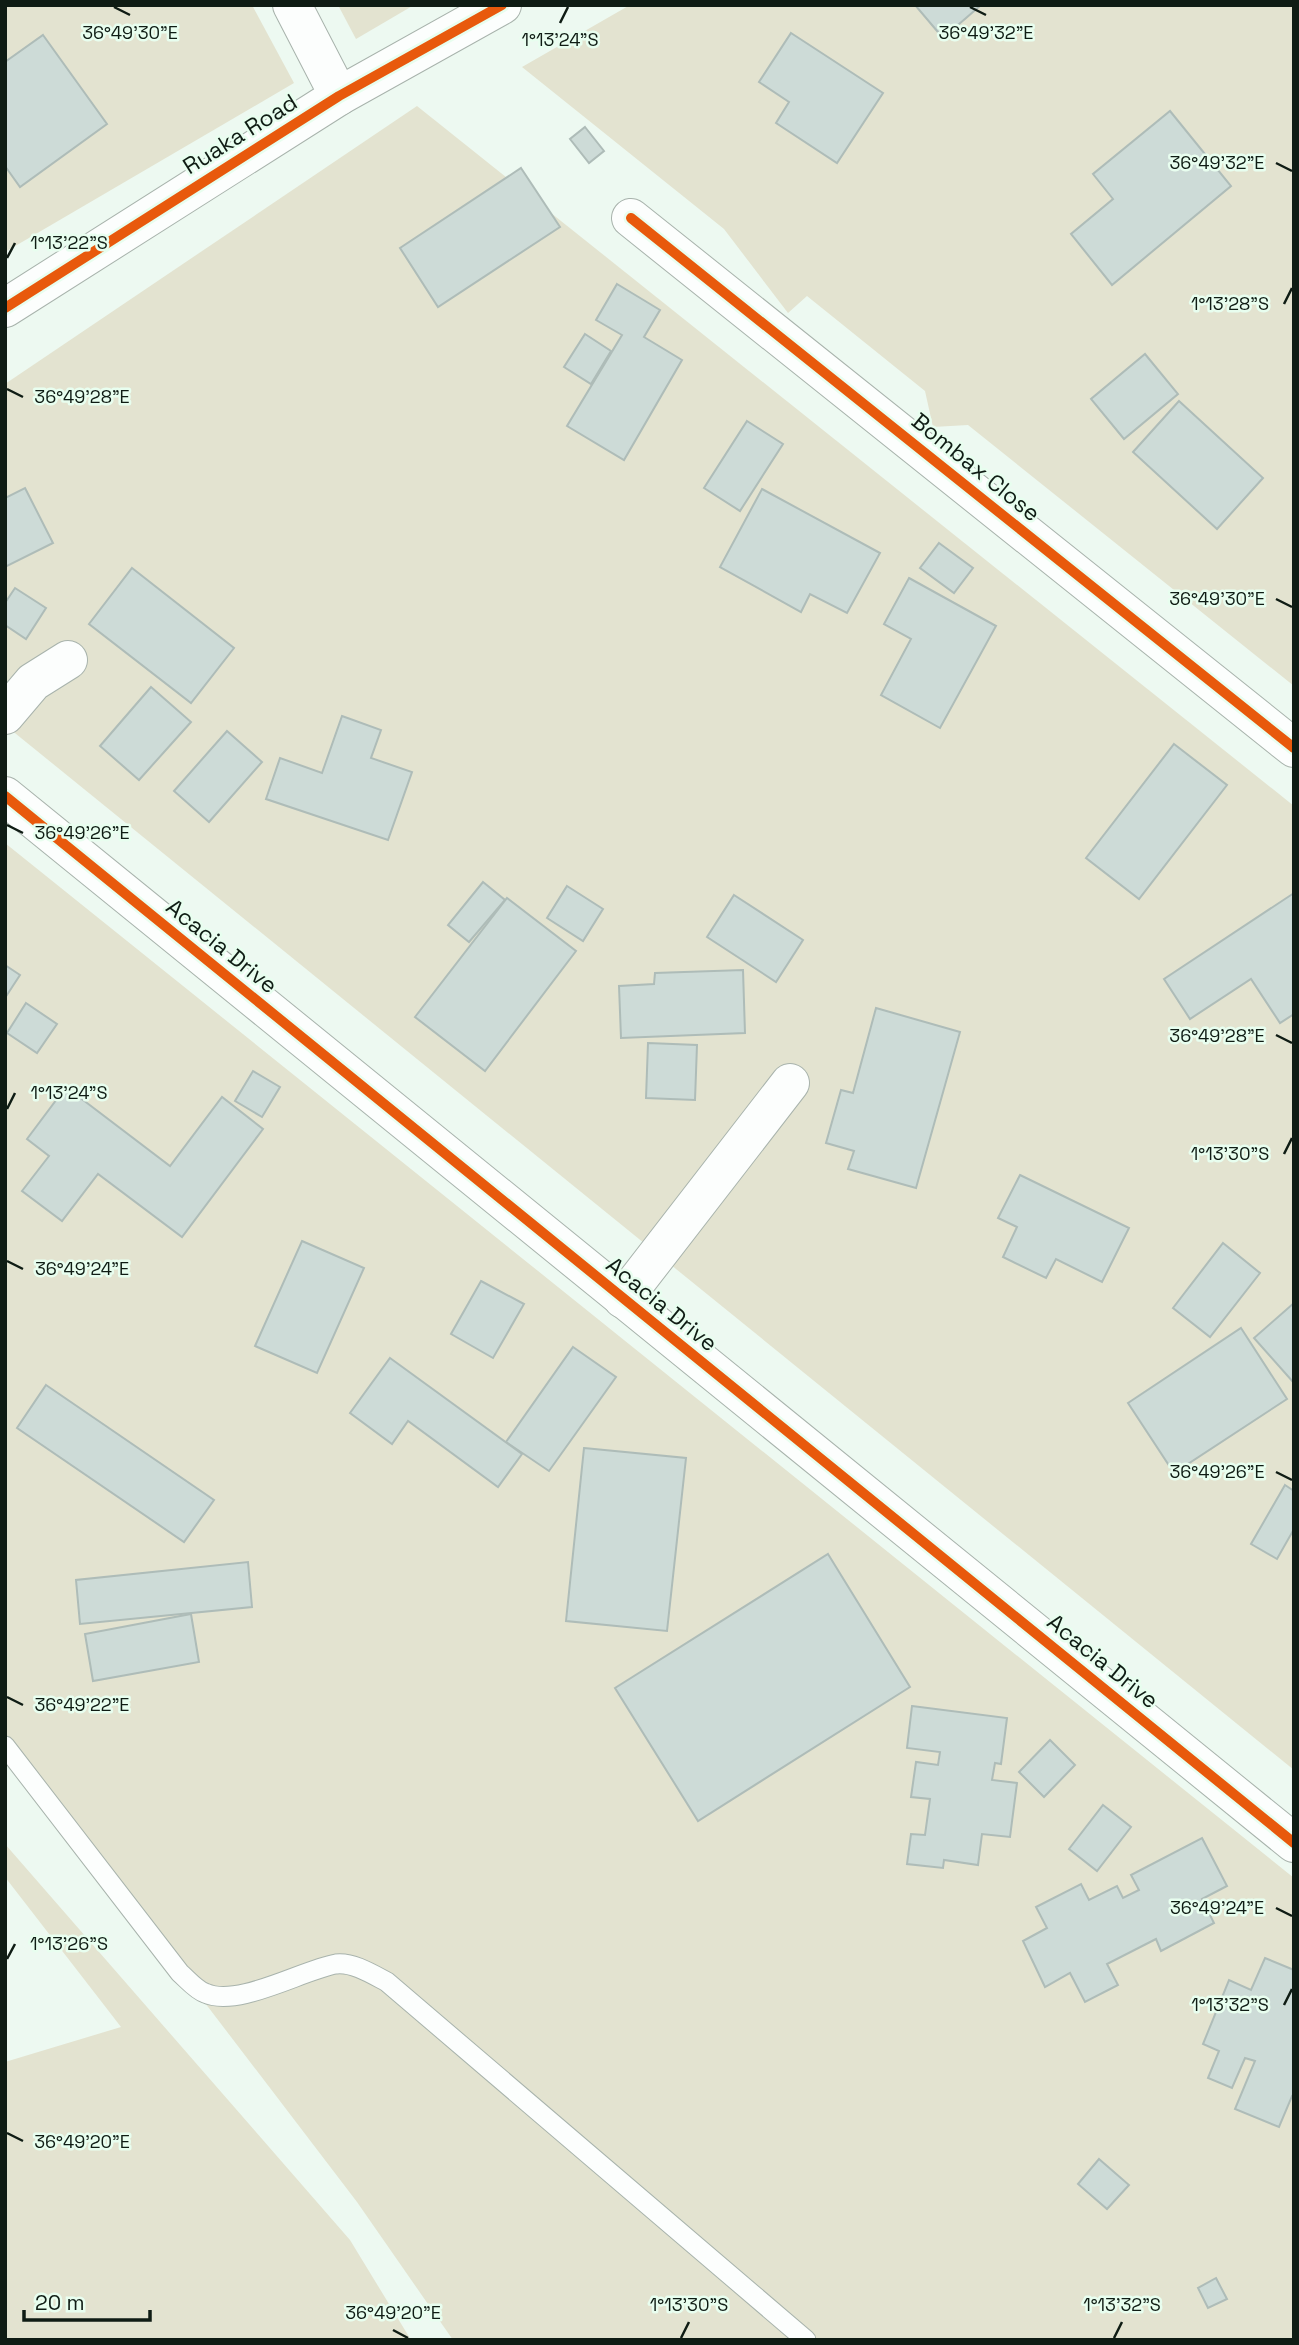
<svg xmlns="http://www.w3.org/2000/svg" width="1299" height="2345" viewBox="0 0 1299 2345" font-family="'Space Grotesk',sans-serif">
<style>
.green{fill:#e3e3d0}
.building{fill:#cddbd7;stroke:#aebcb8;stroke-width:2}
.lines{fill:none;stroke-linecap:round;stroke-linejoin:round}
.lane-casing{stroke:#a8b3ac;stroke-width:21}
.street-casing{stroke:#a8b3ac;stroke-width:40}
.secondary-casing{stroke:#a8b3ac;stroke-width:40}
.lane{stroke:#fcfefd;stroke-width:19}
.street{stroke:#fcfefd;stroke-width:38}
.secondary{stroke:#fcfefd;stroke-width:38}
.cycleway-casing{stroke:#e8feef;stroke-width:15}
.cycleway{stroke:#e8590c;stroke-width:10}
.ticks{fill:none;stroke:#0f1c14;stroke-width:2.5}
.labels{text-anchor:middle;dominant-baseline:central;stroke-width:5;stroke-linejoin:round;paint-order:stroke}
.street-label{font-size:23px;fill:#0f1c14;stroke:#e8feef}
.ticks-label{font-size:18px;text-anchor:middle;fill:#0f1c14;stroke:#e8feef;stroke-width:5;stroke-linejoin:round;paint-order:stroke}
</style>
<rect width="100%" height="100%" fill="#edf9f1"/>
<g class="green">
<path d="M5,5H252L294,83L5,252Z"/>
<path d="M338,5H414L356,39Z"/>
<path d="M630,5H1294V686L968,425L933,427L925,391L807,296L788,313L724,229L522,67Z"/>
<path d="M417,106L1294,806V1770L5,725V384Z"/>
<path d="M5,843L1294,1878V2340H453L357,2202L5,1741Z"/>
<path d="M5,1844L350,2240L411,2340H5V2062L121,2027L5,1877Z"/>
</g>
<g class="building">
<path d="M915,5H981L943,38Z"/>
<path d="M791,33L883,93L837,163L776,123L789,102L759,82Z"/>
<path d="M43,35L107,124L20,187L5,166V62Z"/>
<path d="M1170,111L1231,186L1112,285L1071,234L1113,199L1093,174Z"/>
<path d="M585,127L604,151L589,163L570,139Z"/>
<path d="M521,168L560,227L438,307L400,248Z"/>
<path d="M617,284L660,310L644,337L682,360L624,460L567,426L622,335L596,320Z"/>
<path d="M585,334L611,351L591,384L564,367Z"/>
<path d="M1145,354L1178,394L1124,439L1091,399Z"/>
<path d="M1179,401L1263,478L1217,529L1133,452Z"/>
<path d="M747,421L783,444L740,511L704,488Z"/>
<path d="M25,488L53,543L5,567V498Z"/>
<path d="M762,489L880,553L847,613L810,594L801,612L720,567Z"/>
<path d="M939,543L973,568L954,593L920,568Z"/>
<path d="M132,568L234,648L191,703L89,624Z"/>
<path d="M909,578L996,626L940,728L881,695L911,639L884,624Z"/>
<path d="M15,588L46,608L26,639L5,625V603Z"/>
<path d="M151,687L191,722L139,780L100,746Z"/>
<path d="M342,716L381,730L371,758L412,772L388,840L266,799L280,758L322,773Z"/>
<path d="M227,731L262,762L209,822L174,791Z"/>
<path d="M1174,744L1227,785L1139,899L1086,858Z"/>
<path d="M483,882L505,900L469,942L448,925Z"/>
<path d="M567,886L603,909L583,941L547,918Z"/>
<path d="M1294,893V1014L1280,1023L1251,979L1190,1019L1164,979Z"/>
<path d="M734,895L803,940L776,982L707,937Z"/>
<path d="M507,898L576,951L485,1071L415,1017Z"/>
<path d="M5,965L20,975L5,998Z"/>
<path d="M743,970L745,1033L621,1038L619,986L654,984L655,973Z"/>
<path d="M26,1003L57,1024L37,1053L7,1033Z"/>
<path d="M876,1008L960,1032L916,1188L848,1169L854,1151L826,1143L841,1090L853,1093Z"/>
<path d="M648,1043L697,1045L695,1100L646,1098Z"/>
<path d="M253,1071L280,1087L262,1117L235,1101Z"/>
<path d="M66,1087L170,1166L222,1097L263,1129L182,1237L98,1174L62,1221L22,1191L49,1156L27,1139Z"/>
<path d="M1020,1175L1129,1228L1102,1282L1056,1259L1046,1278L1003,1257L1017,1227L998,1218Z"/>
<path d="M302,1241L364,1268L317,1373L255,1346Z"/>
<path d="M1223,1243L1260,1273L1210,1337L1173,1308Z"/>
<path d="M481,1281L524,1304L493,1358L451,1334Z"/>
<path d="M1294,1303V1383L1254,1338Z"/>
<path d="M1241,1328L1287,1399L1174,1473L1128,1403Z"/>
<path d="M573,1347L616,1377L549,1471L506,1442Z"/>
<path d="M390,1358L522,1454L498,1487L408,1421L392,1444L350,1413Z"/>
<path d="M46,1385L214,1500L184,1542L17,1428Z"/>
<path d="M584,1448L686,1458L667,1631L566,1621Z"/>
<path d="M1285,1485L1294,1491V1529L1277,1559L1251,1544Z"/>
<path d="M828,1554L910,1687L698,1821L615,1688Z"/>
<path d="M248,1562L252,1607L80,1624L76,1580Z"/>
<path d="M191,1614L199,1662L93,1681L85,1634Z"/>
<path d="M912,1706L1007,1718L1001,1764L995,1763L992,1780L1017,1783L1010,1837L982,1834L978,1865L944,1860L943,1868L907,1864L911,1834L925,1835L930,1799L911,1797L916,1762L938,1765L940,1752L907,1748Z"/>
<path d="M1050,1740L1075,1765L1044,1797L1019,1772Z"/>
<path d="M1103,1805L1131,1827L1097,1871L1069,1849Z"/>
<path d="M1202,1838L1227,1886L1202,1899L1214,1923L1161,1951L1156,1939L1107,1964L1118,1985L1085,2002L1070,1973L1045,1987L1023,1941L1047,1928L1036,1907L1081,1884L1089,1900L1117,1886L1123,1898L1139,1890L1131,1875Z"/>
<path d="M1265,1958L1294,1970V2097L1292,2096L1279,2127L1235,2109L1255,2061L1245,2058L1232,2088L1208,2078L1219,2051L1203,2044L1229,1980L1251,1990Z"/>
<path d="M1099,2159L1129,2185L1107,2209L1078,2184Z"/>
<path d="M1216,2278L1227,2299L1208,2308L1198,2288Z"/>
</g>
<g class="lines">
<defs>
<path id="lane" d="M5,1746L180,1973C187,1979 196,1990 205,1993C238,2008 302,1970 336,1964C353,1962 372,1974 387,1982L806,2340"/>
<g id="street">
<path d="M292,5L339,96"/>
<path d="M631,218L1294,748"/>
<path d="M5,715L33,682L68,660"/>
<path d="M5,796L1294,1843"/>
<path d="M623,1299L790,1083"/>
</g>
<path id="secondary" d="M5,308L339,96L502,5"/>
</defs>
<use href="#lane" class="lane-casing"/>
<use href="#street" class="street-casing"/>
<use href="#secondary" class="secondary-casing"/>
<use href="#lane" class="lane"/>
<use href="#street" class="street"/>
<use href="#secondary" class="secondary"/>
<defs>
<g id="cycleway">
<path d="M631,218L1294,748"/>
<path d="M5,308L339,96L502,5"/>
<path d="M5,796L1294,1843"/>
</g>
</defs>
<use href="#cycleway" class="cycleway-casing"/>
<use href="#cycleway" class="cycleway"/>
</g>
<path class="ticks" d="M114,7L130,15M970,7L986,15M560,23L568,7M1276,163L1292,171M7,258L15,243M1284,304L1292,288M7,389L23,397M1276,599L1292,607M7,825L23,833M1276,1035L1292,1043M7,1109L15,1093M1284,1154L1292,1138M7,1261L23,1269M1276,1472L1292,1480M7,1697L23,1705M1276,1908L1292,1916M7,1959L15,1944M1284,2005L1292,1989M7,2133L23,2141M393,2330L408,2338M681,2338L689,2322M1114,2338L1122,2322"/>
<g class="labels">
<g class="street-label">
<text transform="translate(240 134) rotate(-32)">Ruaka Road</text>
<text transform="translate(976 467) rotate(39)">Bombax Close</text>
<text transform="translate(222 946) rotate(39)">Acacia Drive</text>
<text transform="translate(662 1304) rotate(39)">Acacia Drive</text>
<text transform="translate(1103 1661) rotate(39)">Acacia Drive</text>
</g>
</g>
<g class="ticks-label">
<text x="130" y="39">36°49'30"E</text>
<text x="986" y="39">36°49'32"E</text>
<text x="560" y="46">1°13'24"S</text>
<text x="1217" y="169">36°49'32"E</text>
<text x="69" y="249">1°13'22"S</text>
<text x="1230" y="310">1°13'28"S</text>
<text x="82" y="403">36°49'28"E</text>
<text x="1217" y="605">36°49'30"E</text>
<text x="82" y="839">36°49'26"E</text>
<text x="1217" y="1042">36°49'28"E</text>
<text x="69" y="1099">1°13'24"S</text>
<text x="1230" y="1160">1°13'30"S</text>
<text x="82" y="1275">36°49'24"E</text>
<text x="1217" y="1478">36°49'26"E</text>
<text x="82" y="1711">36°49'22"E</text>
<text x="1217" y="1914">36°49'24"E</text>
<text x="69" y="1950">1°13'26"S</text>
<text x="1230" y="2011">1°13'32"S</text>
<text x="82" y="2148">36°49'20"E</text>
<text x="689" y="2311">1°13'30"S</text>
<text x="1122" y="2311">1°13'32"S</text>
<text x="393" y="2319">36°49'20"E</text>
</g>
<rect width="1299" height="2345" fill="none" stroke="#0f1c14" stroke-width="14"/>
<path d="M24 2310v10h126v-10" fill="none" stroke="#0f1c14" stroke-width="3.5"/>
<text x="35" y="2310" font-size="21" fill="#0f1c14" stroke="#e8feef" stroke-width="5" paint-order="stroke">20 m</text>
</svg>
